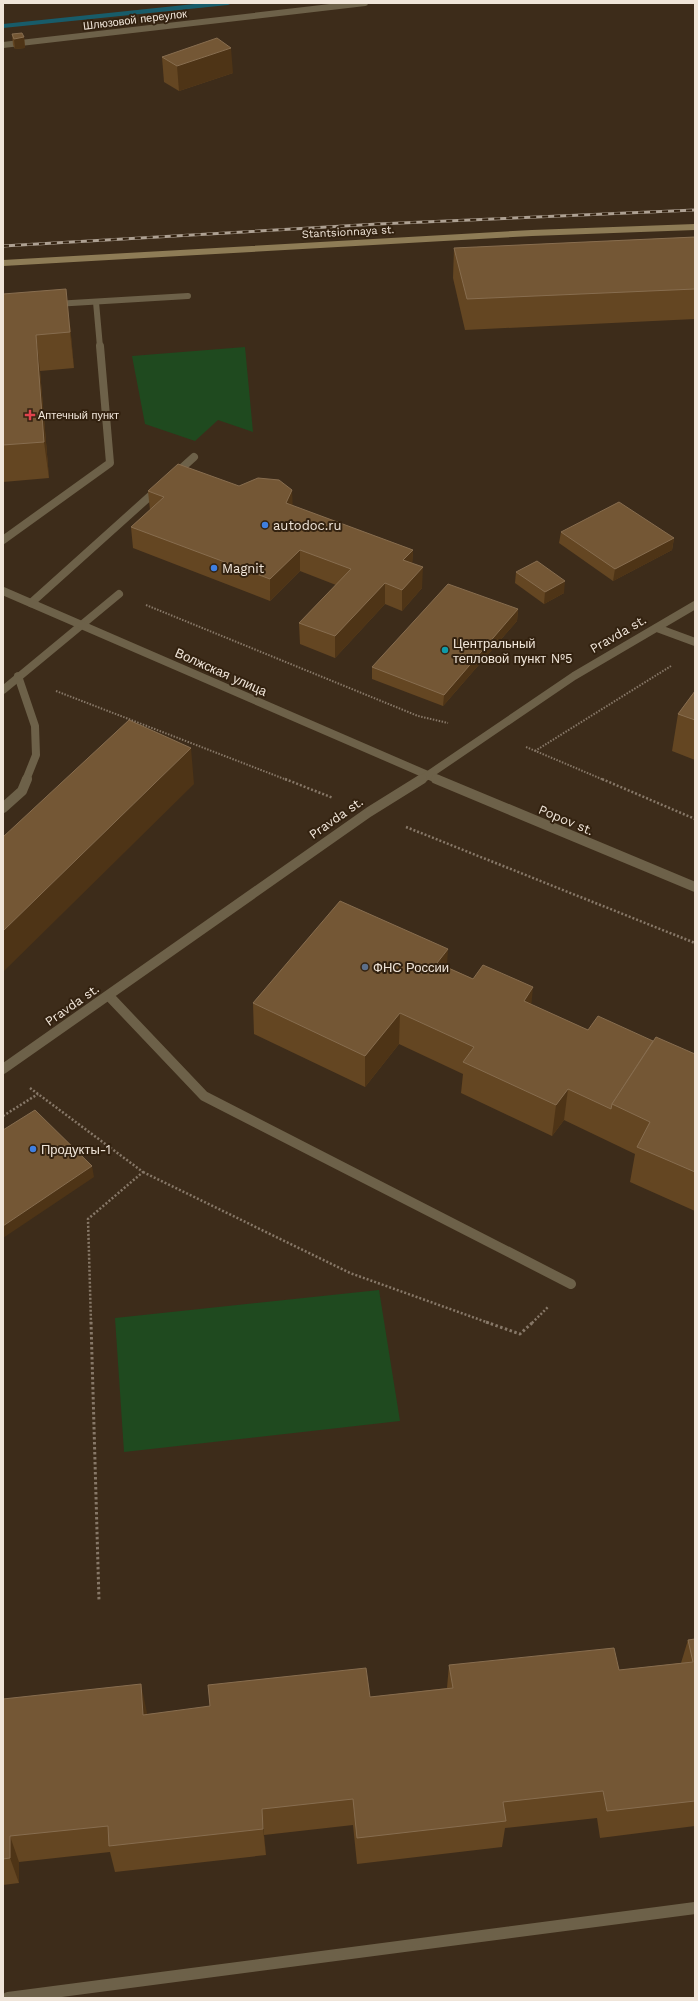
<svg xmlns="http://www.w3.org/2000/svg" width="698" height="2001" viewBox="0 0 698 2001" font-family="'Work Sans',sans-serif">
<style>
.green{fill:#1f4a1f}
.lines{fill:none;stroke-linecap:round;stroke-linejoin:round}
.stream{fill:#185c6a;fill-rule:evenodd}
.path-far2{stroke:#877868;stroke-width:2;stroke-dasharray:1.5 1.5;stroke-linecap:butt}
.path-far1{stroke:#877868;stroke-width:2.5;stroke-dasharray:2 2;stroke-linecap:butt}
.path{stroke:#877868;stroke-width:3;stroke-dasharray:2.5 2.5;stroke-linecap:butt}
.lane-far3{stroke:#6d6149;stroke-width:6}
.lane-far2{stroke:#6d6149;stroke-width:8}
.lane-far1{stroke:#6d6149;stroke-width:10}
.lane{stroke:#6d6149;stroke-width:12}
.street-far2{stroke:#6d6149;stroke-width:6}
.street-far1{stroke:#6d6149;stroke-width:8}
.street{stroke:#6d6149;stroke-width:10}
.secondary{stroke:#8e7c56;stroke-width:6}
.rail-casing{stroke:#aea193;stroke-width:3}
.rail{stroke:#332210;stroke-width:2;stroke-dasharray:6;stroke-linecap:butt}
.wall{fill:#644622}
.shaded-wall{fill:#4e3416}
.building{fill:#745735;stroke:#876d4f}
.health-dot{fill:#e0444e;stroke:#332210;stroke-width:1.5}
.shop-dot{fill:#3f7fe0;stroke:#332210;stroke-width:1.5}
.culture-dot{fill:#0f9aa8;stroke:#332210;stroke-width:1.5}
.service-dot{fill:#5c6f8a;stroke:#332210;stroke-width:1.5}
.labels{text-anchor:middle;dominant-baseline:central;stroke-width:4;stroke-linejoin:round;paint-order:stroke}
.far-street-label{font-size:11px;fill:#f0e5d9;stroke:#332210}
.far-poi-label{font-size:11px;fill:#f0e5d9;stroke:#332210;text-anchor:start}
.poi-label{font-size:13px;fill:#f0e5d9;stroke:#332210;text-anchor:start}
.street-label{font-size:13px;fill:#f0e5d9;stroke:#332210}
</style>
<rect width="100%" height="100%" fill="#3d2c1a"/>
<g class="green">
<path d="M245,347L253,432L218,420L195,441L145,424L132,356Z"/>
<path d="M379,1290L400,1421L124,1452L115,1318Z"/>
</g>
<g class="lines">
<path class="stream" d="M204,3H232L228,5L3,28V24Z"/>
<g class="path-far2">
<path d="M146,605L418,716L448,723"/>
<path d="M56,691L287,780"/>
<path d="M526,747L604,780"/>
<path d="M535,751L671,666"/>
</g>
<g class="path-far1">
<path d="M285,779L333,798"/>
<path d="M602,779L695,819"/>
<path d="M406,827L695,943"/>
<path d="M30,1088L143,1172L88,1219L91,1323"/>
<path d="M3,1116L38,1094"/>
<path d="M143,1172L350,1273L489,1323"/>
<path d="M532,1323L548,1307"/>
</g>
<g class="path">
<path d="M91,1322L99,1601"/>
<path d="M486,1322L520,1334L533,1322"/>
</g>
<g class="lane-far3">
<path d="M96,302L100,347"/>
<path d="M55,304L188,296"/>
</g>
<g class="lane-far2">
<path d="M174,475L194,457"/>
<path d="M3,540L110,463L100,346"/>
<path d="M31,603L159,488"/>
<path d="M657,628L695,642"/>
<path d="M18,676L35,726L36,755L26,780"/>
<path d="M3,690L119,594"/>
</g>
<g class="lane-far1">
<path d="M3,808L22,791L27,779"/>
<path d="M109,996L204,1096L571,1284"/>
</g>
<path class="lane" d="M8,1998L695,1908"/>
<path class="street-far2" d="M3,45L365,3"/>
<g class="street-far1">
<path d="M3,591L439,780"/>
<path d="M421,780L574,676L695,605"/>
</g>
<g class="street">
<path d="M436,779L695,887"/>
<path d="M3,1069L369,812L422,779"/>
</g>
<path class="secondary" d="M3,263L532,233L695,227"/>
<defs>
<path id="rail" d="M3,246L378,224L695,210"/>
</defs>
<use href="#rail" class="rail-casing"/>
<use href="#rail" class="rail"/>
</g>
<g class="wall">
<path d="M12,34L24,37L25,48L15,49L13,45Z"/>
<path d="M162,57L233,73L179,91L164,82Z"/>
<path d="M695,237V319L465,330L453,278L454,248Z"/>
<path d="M3,294L70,325L74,368L40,371L49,478L3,482Z"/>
<path d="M239,486L292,490V506L413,550L412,563L422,588L402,611L385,604L335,658L300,644L299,623L336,585L300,571L270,601L133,548L131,527L150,510L148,491Z"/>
<path d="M561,532L674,538L672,550L613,581L559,543Z"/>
<path d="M516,572L564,593L544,604L515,583Z"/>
<path d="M518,609L517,621L443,706L372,679V667Z"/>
<path d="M695,691V760L672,751L678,714Z"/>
<path d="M447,967L588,1030L653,1041L695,1054V1211L630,1182L635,1154L564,1120L552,1136L461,1093L463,1074L399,1044L365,1087L254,1034L253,1003Z"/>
<path d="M695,1639V1826L600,1838L597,1818L505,1828L502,1847L357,1864L353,1825L264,1835L266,1855L115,1872L110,1852L19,1862V1883L3,1885V1699L147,1714L370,1697L447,1688L449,1665L619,1670L681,1663L688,1640Z"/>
</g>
<g class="shaded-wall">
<path d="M24,37L25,48L15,49L14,39Z"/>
<path d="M231,48L233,73L179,91L177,66Z"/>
<path d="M66,289L70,325L74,368L70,332Z"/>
<path d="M36,335L40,371L49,478L44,442Z"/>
<path d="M292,490L293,511L286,503Z"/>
<path d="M674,538L672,550L613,581L615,569Z"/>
<path d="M300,550V571L270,601V579Z"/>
<path d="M413,550L412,571L403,560Z"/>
<path d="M423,567L422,588L402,611V590Z"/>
<path d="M565,581L564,593L544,604L545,592Z"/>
<path d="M385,583V604L335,658V636Z"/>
<path d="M518,609L517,621L443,706L444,695Z"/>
<path d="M191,748L194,784L3,972V931Z"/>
<path d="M448,949L446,980L437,963Z"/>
<path d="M533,987L530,1019L524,1001Z"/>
<path d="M400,1013L399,1044L365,1087V1056Z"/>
<path d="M568,1089L564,1120L552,1136L556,1105Z"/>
<path d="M92,1166L94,1177L3,1238V1226Z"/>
<path d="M141,1684L147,1713L148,1743L143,1715Z"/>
<path d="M262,1809L264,1835L266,1855L263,1829Z"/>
<path d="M10,1836L19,1862V1883L10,1858Z"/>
</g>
<g class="building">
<path d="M22,33L24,37L14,39L12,34Z"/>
<path d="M217,38L231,48L177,66L162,57Z"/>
<path d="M695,237V289L467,299L454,248Z"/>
<path d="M66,289L70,332L36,335L44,442L3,445V294Z"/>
<path d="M178,464L239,486L258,478L279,480L292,490L286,503L413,550L403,560L423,567L402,590L385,583L335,636L299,623L351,569L300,550L270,579L131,527L164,497L148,491Z"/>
<path d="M619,502L674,538L615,569L561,532Z"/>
<path d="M537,561L565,581L545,592L516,572Z"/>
<path d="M448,584L518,609L444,695L372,667Z"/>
<path d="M695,691V720L678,714Z"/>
<path d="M129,720L191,748L3,931V837Z"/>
<path d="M340,901L448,949L437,963L473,979L483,965L533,987L524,1001L588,1030L598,1016L653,1041L612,1104L611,1109L568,1089L556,1105L463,1062L474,1047L400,1013L365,1056L253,1003Z"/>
<path d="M656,1037L695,1054V1172L637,1147L650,1122L612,1104Z"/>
<path d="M35,1110L92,1166L3,1226V1130Z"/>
<path d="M695,1639V1801L607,1811L603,1791L503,1802L506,1821L357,1838L353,1799L262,1809L263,1829L109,1846L108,1826L10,1836V1858L3,1859V1699L141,1684L143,1715L210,1706L208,1685L366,1668L370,1697L453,1688L449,1665L614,1648L619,1670L693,1662L688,1640Z"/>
</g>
<path class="health-dot" d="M28 409h4v4h4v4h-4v4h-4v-4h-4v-4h4z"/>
<g class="shop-dot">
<circle cx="265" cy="525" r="4"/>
<circle cx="214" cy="568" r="4"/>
<circle cx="33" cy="1149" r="4"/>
</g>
<circle class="culture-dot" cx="445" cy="650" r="4"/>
<circle class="service-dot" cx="365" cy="967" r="4"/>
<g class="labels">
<g class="far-street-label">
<text transform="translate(135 20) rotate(-7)">Шлюзовой переулок</text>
<text transform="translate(348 232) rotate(-3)">Stantsionnaya st.</text>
</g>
<g class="far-poi-label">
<text x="38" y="415">Аптечный пункт</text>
</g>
<g class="poi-label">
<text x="273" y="525">autodoc.ru</text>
<text x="222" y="568">Magnit</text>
<text x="453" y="643">Центральный<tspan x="453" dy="15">тепловой пункт №5</tspan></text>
<text x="373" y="967">ФНС России</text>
<text x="41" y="1149">Продукты-1</text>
</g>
<g class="street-label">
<text transform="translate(618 634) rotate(-30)">Pravda st.</text>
<text transform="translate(221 672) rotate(24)">Волжская улица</text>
<text transform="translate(336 818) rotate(-35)">Pravda st.</text>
<text transform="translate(566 820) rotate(23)">Popov st.</text>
<text transform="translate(72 1005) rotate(-35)">Pravda st.</text>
</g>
</g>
<rect width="698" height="2001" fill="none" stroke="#f0e5d9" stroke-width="8"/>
</svg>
